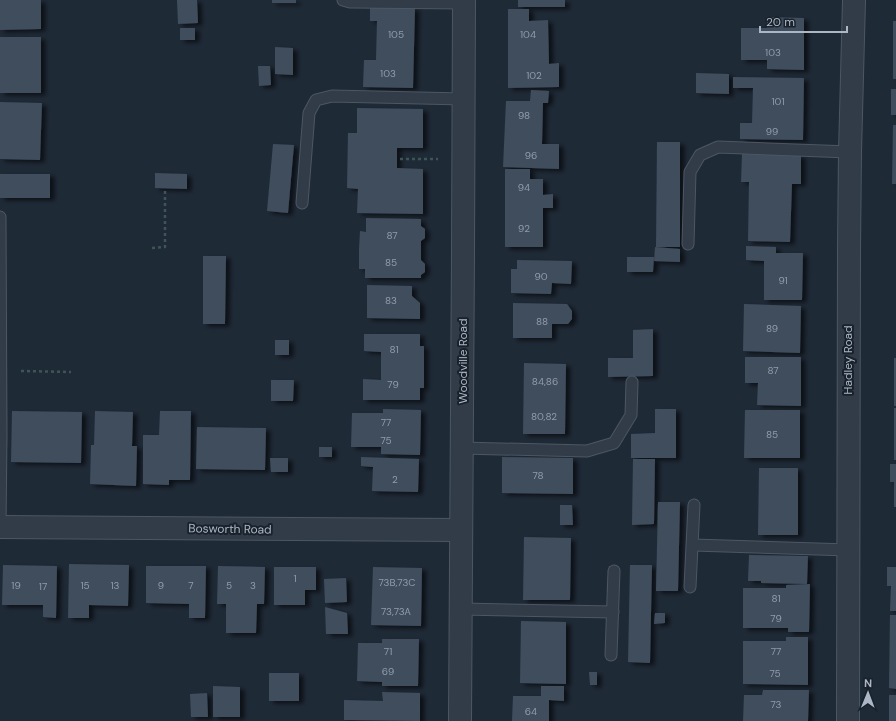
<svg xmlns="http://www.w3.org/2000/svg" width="896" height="721" viewBox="0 0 896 721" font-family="'DM Sans',sans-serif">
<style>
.building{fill:#3f4d5d;filter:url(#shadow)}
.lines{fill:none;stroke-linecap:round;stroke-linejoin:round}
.lane-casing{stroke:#4d5763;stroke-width:13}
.street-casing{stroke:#4d5763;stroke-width:24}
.path{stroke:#3e5456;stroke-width:2.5;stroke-dasharray:3 3;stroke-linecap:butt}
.lane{stroke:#323c48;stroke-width:11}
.street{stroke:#323c48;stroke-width:22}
.labels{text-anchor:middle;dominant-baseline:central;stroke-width:4;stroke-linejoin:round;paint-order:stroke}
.number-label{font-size:10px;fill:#919cab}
.street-label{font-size:12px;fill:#acb7c5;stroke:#18212c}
</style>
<defs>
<filter id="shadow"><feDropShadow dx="4.5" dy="2.5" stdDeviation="2" flood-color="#0009"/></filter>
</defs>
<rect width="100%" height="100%" fill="#1f2a37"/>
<g class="building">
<path d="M0,0H41V29L0,30Z"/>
<path d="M177,0H197L198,23L178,24Z"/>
<rect x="272" y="0" width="24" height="3"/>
<rect x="518" y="0" width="47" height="7"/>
<path d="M370,7L415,8L413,88L363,87L364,60H376L377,21H370Z"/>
<path d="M508,9H529V21L548,20L549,64L559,63V87L508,88Z"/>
<path d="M767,17L804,18V70L767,69V60H741V28H767Z"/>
<rect x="893" y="21" width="3" height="58"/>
<rect x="180" y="28" width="15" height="12"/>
<rect x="0" y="37" width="41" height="56"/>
<path d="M275,47L293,48V75L275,74Z"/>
<path d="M258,66H270L271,85L259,86Z"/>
<path d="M696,73L729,74V94L696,93Z"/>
<path d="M733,77L804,78L803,140L740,139V123H752L753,88H733Z"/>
<rect x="891" y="89" width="5" height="26"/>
<path d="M531,90L549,91L548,103H543L542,144H559V169L503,167L506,101H530Z"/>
<path d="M0,102L42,103L40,160L0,159Z"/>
<path d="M357,108L423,109V148H397V168L423,169V214L357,213L358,189L347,188L348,133H357Z"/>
<path d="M893,125H896V184H892Z"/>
<path d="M657,142H680V247H656Z"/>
<path d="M273,144L294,145L288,213L267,211Z"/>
<path d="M742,154L801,155V184H792L790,242L748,241L749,182H741Z"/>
<path d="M505,169H530V179H543V195L553,194V208H543V247H505Z"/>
<path d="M155,173L187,174V189L155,188Z"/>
<rect x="0" y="174" width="50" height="24"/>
<path d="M366,218L421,219V226L425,229V238L421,241V260L425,264V272L421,275V278H365V269H359V249L360,231L366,232Z"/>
<path d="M746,246L776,247V253H803L802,300H764V261L746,260Z"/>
<path d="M655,247L680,249V262L654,261Z"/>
<path d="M203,256H226L225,324H203Z"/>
<path d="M627,257H654L653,272H627Z"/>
<path d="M517,260L572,261L571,284L552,283L551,294L511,293V269H517Z"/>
<path d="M367,285L412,286V296L420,303V319L367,318Z"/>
<path d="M513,303L567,304L572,311V319L568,324H552V338H513Z"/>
<path d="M744,304L801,306L800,353L743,351Z"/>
<path d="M653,329V376L608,377V358H633V330Z"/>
<path d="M364,334H420V346H424V388H420V400H363V379L381,380V352L364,351Z"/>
<rect x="275" y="340" width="14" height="15"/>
<path d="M745,357H801V406L757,405L758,383H745Z"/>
<rect x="894" y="358" width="2" height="48"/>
<path d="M524,363L566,364L565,434H523Z"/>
<path d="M271,380H294L293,401H271Z"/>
<rect x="894" y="408" width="2" height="52"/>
<path d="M383,409L421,410L420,455L381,454V447H351L352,413H383Z"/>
<path d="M655,409H676V458H631V434L655,433Z"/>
<path d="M745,410H800V458H744Z"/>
<path d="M12,411L82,412L81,463L11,462Z"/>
<path d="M95,411L133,412L132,446H137L136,486L90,484L91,445H94Z"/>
<path d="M160,411H191L190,480H169V485L143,484V435H159Z"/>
<path d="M197,427L266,428L265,470L196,469Z"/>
<rect x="319" y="447" width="13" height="10"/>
<path d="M361,457L419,459L418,492L372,491L373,467L361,466Z"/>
<path d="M502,457L573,458V494L502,493Z"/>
<path d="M270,458H288V472H271Z"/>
<path d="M633,459H655L654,524L632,525Z"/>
<path d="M890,464H896V507H894V482H890Z"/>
<path d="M759,468H798V535H758Z"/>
<path d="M658,502H680L678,591H656Z"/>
<path d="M560,505H572L573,525H560Z"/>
<path d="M524,537L571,538L570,600H523Z"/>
<path d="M749,555L808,556L807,584L761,583V581H748Z"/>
<path d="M69,564L129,565L128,606L89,605V618H68Z"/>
<path d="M3,565L57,566L56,618L43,617V605H2Z"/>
<path d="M630,565H652L650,663L628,662Z"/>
<path d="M146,566H206L205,618H189V604L146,603Z"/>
<path d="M218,566L265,567L264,604H257L256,633H226V604H217Z"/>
<path d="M274,567H316V590H305V605H274Z"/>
<path d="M373,567L422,568L421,626L371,625Z"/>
<path d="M887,567H896V611H890L891,586H887Z"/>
<path d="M346,578L347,602L325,603L324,579Z"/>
<path d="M810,584L809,632H788V628H743V588H786V585Z"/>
<path d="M325,607L347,613L348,634H326Z"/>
<path d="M655,613H665V623L654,624Z"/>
<path d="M890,615H896V689L889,688Z"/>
<path d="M521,621L566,622V684L520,683Z"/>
<path d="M786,637H808V685L743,684V641H786Z"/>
<path d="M382,639H419L418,686H382V682L357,681L358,643H382Z"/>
<path d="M589,672H597V685H590Z"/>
<rect x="269" y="673" width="30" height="28"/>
<path d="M213,686L240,687V717H213Z"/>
<path d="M541,686H564V701L549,700V721H512L513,696H541Z"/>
<path d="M763,690H809L808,721H743L744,695H762Z"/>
<path d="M382,692L420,693V721L344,720V700L383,701Z"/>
<path d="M207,693L208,717H191L190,694Z"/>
<rect x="889" y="695" width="7" height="26"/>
</g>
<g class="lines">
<defs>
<g id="lane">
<path d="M343,0L350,2L464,3"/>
<path d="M302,203L309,113L316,100L332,96L464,99"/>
<path d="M0,217L1,435L0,527"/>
<path d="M688,244L690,172L700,155L718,147L850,152"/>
<path d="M462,448L587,451L614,443L631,415L632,382"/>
<path d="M693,545L849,550"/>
<path d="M690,587L694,505"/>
<path d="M461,609L613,612"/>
<path d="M611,655L614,571"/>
</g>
<g id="street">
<path d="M0,527L461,530"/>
<path d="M460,721L463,253L464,0"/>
<path d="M848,721L849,248L850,152L854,0"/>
</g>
</defs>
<use href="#lane" class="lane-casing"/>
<use href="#street" class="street-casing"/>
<g class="path">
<path d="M400,159H438"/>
<path d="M152,248L165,247V191"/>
<path d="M21,371L71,372"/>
</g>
<use href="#lane" class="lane"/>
<use href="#street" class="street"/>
</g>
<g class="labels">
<g class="number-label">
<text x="396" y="34">105</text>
<text x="528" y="34">104</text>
<text x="773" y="52">103</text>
<text x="388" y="73">103</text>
<text x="534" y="75">102</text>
<text x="778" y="101">101</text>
<text x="524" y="115">98</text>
<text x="772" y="131">99</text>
<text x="531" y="155">96</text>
<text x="524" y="187">94</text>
<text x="524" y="228">92</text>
<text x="392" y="235">87</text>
<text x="391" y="262">85</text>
<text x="541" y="276">90</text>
<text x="783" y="280">91</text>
<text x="391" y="300">83</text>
<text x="542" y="321">88</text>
<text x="772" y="328">89</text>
<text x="394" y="349">81</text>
<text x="773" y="370">87</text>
<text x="545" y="381">84,86</text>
<text x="393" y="384">79</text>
<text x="544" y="416">80,82</text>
<text x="386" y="422">77</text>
<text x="772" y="434">85</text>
<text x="386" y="440">75</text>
<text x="538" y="475">78</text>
<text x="395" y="479">2</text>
<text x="295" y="578">1</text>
<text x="397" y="582">73B,73C</text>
<text x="16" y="585">19</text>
<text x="85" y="585">15</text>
<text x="115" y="585">13</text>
<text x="161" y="585">9</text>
<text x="191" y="585">7</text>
<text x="229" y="585">5</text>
<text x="253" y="585">3</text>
<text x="43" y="586">17</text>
<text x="776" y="598">81</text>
<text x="396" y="611">73,73A</text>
<text x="776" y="618">79</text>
<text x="388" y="651">71</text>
<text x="776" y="651">77</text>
<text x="388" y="671">69</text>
<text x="775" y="673">75</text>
<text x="776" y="704">73</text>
<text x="531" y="711">64</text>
</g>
<g class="street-label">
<text transform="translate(848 360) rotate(-90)">Hadley Road</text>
<text transform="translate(463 361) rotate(-90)">Woodville Road</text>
<text transform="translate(230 529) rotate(1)">Bosworth Road</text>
</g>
</g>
<g transform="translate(868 693) rotate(1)" stroke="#18212c" stroke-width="3" paint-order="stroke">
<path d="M0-3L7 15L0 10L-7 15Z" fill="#acb7c5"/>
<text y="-6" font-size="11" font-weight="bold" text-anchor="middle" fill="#acb7c5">N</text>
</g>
<path d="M760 26v6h87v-6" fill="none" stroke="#acb7c5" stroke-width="2"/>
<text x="766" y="26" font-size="12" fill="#acb7c5" stroke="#18212c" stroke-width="3" paint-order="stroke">20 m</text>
</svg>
